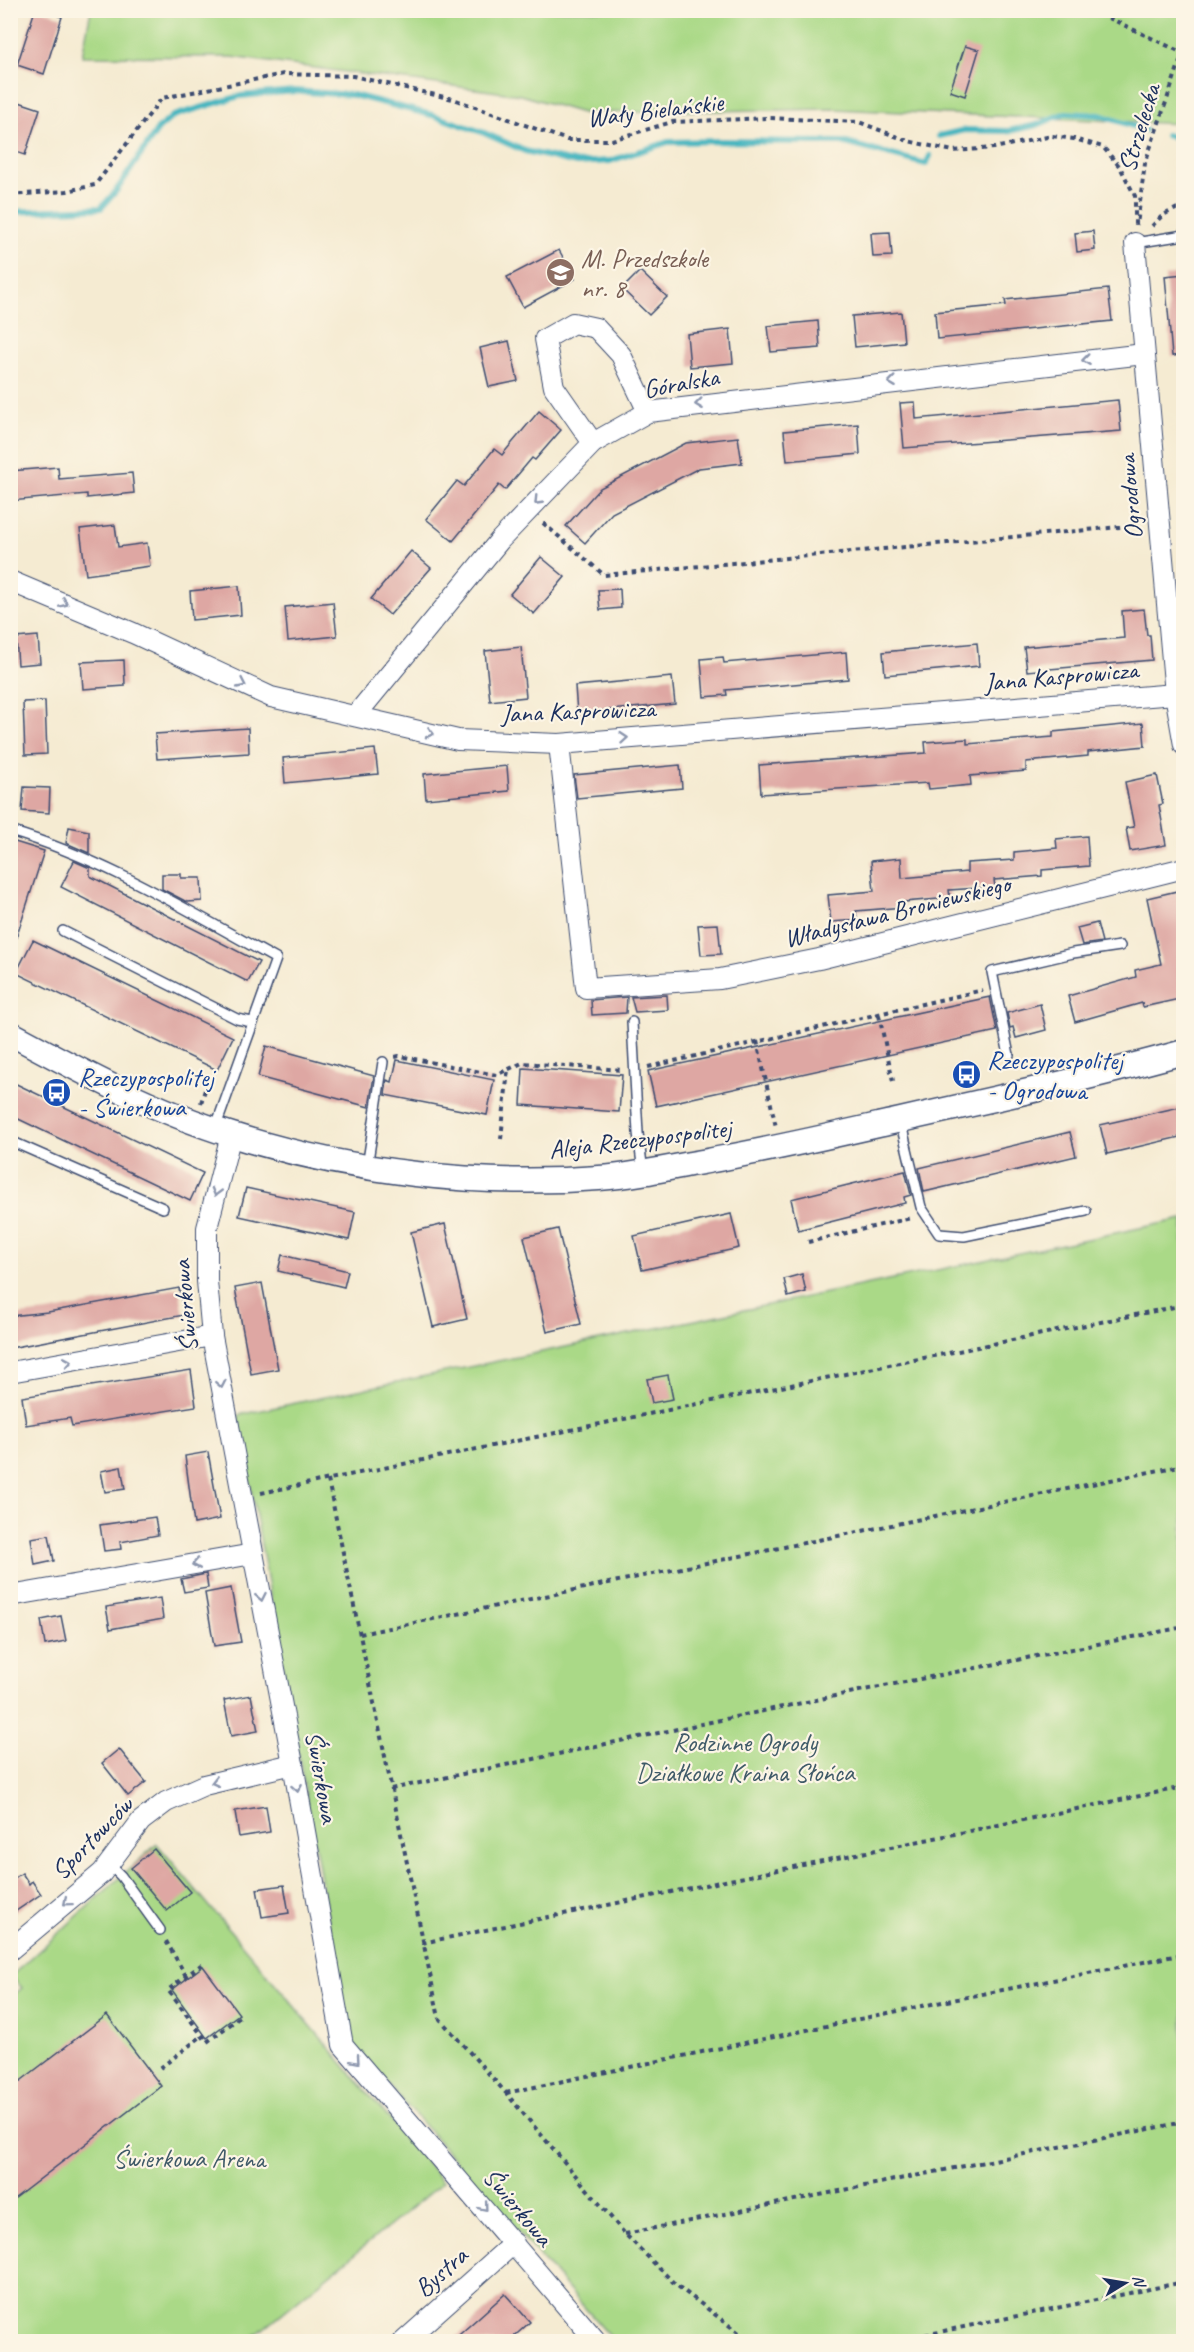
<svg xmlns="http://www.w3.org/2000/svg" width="1194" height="2352" viewBox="0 0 1194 2352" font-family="Caveat,sans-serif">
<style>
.green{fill:#aad987;stroke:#628472;stroke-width:1.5}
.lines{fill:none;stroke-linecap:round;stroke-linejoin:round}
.stream{stroke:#47b6c0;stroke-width:6}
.building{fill:#dea7a3}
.service-casing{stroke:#3c4b6f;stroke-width:12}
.minor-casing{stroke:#3c4b6f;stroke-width:22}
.tertiary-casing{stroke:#3c4b6f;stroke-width:27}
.path{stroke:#3c4b6f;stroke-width:4;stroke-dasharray:4.5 4.5;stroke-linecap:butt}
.service{stroke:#fff;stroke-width:9}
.minor{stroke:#fff;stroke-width:20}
.tertiary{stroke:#fff;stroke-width:24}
.oneway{stroke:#8d97ae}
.labels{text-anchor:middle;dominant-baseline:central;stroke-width:4.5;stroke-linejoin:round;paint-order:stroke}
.street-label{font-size:26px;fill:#1b2f5e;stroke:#fcf5e5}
.education-label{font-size:26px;fill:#785e54;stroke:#fcf5e5;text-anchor:start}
.transit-label{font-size:26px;fill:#164399;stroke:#fcf5e5;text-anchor:start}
.park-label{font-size:26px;fill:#3f5a68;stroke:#fcf5e5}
</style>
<rect width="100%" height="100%" fill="#fcf5e5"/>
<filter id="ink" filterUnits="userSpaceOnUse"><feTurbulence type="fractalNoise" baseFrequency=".0167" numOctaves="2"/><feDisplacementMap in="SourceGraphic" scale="12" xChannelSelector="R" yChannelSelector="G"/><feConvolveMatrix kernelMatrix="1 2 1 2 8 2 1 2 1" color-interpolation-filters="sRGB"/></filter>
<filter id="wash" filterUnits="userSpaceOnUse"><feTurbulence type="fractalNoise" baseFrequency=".008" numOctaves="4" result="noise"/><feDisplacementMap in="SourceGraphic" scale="24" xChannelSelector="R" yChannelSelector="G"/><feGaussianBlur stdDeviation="1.35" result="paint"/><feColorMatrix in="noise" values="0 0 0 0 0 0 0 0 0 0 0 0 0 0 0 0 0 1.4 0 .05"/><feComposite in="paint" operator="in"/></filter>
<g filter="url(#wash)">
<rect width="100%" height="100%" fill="#f5ebd2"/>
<g class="green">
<path d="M91,10L1183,11V124L833,109L582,113L521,95L232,57L82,56Z"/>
<path d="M1183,1219V2341H614L350,2041L238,1415Z"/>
<path d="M157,1844L443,2182L248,2341H11L10,1998L22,1988L11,1976Z"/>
</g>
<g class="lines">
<g class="stream">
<path d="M1166,135L1184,140"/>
<path d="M939,136L965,130L1009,131L1037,125L1065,113L1100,115L1145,130"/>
<path d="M10,212L101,208L116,191L158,129L173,116L240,96L294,91L353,95L432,115L482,132L525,151L577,163L610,161L668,142L721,141L842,142L926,164L930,156"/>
</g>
</g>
<g id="blocks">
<g class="building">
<path d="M35,10H43L62,17L44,74L17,65Z"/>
<path d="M965,46L979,50L965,96L950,91Z"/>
<path d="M10,99L40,109L25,155L10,150Z"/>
<path d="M1093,231L1095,250L1077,252L1075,233Z"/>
<path d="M890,232L892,256L873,257L871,233Z"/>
<path d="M559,250L575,279L523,307L507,277Z"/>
<path d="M640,271L667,297L649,315L622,289Z"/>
<path d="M1184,274V355L1172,356L1165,276Z"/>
<path d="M1108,289L1112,321L937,339L935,312L1006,305L1005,300Z"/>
<path d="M901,312L904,342L855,347L852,316Z"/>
<path d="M818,321L820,348L771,352L768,326Z"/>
<path d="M730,329L733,363L690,367L687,334Z"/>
<path d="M509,341L518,381L489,387L480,348Z"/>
<path d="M1118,400L1121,431L904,448L900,403L915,402L916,419Z"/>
<path d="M539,411L561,430L535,460L532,458L505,490L499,485L453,541L426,519L457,481L464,486L494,449L502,455Z"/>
<path d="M858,424L860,454L787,461L784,431Z"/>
<path d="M738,437L742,463L699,468L612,513L585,543L566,526L600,488L686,443Z"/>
<path d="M58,467L59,479L132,473L134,493L87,498V494L10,501V471Z"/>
<path d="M115,525L118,547L147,543L150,566L86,575L80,529Z"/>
<path d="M411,551L431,568L390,615L371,599Z"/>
<path d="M541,557L565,577L534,614L510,594Z"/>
<path d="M239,586L241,615L192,620L190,591Z"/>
<path d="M620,589L621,608L600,610L598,590Z"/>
<path d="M333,602L337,636L288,641L285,607Z"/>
<path d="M1144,609L1147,635H1150L1152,660L1027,671L1024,647L1124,638L1122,611Z"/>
<path d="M38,636L40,663L18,665L16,638Z"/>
<path d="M977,643L979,666L885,675L883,652Z"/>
<path d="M521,647L526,697L490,701L485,651Z"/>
<path d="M846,652L848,679L726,690L727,695L704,697L701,659L723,657L724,663Z"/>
<path d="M124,660L125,686L83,689L81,662Z"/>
<path d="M672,677L675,704L577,713L575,686Z"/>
<path d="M45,701L47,754L25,755L23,702Z"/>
<path d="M1143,723L1145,746L1088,752V756L1026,762V771L970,776L971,785L929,789L928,783L761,794L759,765L926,753L925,742L967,739V744L1053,737V732Z"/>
<path d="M248,728L249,753L157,759L155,734Z"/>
<path d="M375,749L378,774L285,783L283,758Z"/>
<path d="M680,765L682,788L577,798L574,775Z"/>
<path d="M507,766L509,791L426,799L424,774Z"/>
<path d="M1157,775L1163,804L1159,805L1166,845L1130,851L1126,828L1134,827L1125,782Z"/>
<path d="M24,787L50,788L49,813L22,811Z"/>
<path d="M69,827L89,831V853L66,843Z"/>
<path d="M1087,836L1089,866L1042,870V876L994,880L995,887L949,890L950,898L904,902V907L856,911L857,920L831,922L828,895L874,891L871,861L901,858L902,878L967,872V863L1014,860V852L1057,848L1056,839Z"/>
<path d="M15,842L44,851L14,945H10V854Z"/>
<path d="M74,861L90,868V876L259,962L248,982L61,887Z"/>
<path d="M162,874H181V878H201L202,901L187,902L162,889Z"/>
<path d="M1177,891L1184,920V998L1143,1007L1142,1003L1075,1022L1068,996L1136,977L1135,970L1161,964L1147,898Z"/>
<path d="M1097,923L1102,942L1082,945L1077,928Z"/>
<path d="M718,924L721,954L701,955L698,925Z"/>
<path d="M33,940L233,1037L217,1070L16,973Z"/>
<path d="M667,995L668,1010L635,1012L631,997Z"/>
<path d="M627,997L626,1013L592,1015L591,1000Z"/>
<path d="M990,997L997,1031L656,1106L648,1071Z"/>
<path d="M1040,1004L1046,1030L1016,1038L1013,1027L1010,1028L1007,1013Z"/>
<path d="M266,1046L374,1076L369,1107L258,1077Z"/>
<path d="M397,1060L494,1080L487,1115L385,1095L387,1080L392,1082Z"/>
<path d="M523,1068L622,1075L619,1112L521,1105Z"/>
<path d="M10,1081L203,1173L190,1201L10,1115Z"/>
<path d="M1184,1106V1136L1107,1154L1100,1125Z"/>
<path d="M1070,1132L1076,1156L924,1192L919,1168Z"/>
<path d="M905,1171L911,1195L904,1197L905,1203L798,1230L791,1199Z"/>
<path d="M246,1188L355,1212L349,1240L239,1216Z"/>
<path d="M731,1214L739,1248L642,1270L634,1236Z"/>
<path d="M445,1224L467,1319L433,1327L411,1232Z"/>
<path d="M558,1229L581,1324L547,1332L524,1237Z"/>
<path d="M282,1255L348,1271L344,1287L278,1271Z"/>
<path d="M802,1274L806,1292L788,1297L784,1279Z"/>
<path d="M262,1283L278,1369L251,1374L235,1288Z"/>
<path d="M179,1288L184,1315L10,1348V1316L48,1312Z"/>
<path d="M191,1370L196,1406L72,1426L70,1418L26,1425L22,1397Z"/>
<path d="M668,1375L673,1399L652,1403L647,1379Z"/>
<path d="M208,1452L220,1519L194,1524L185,1456Z"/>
<path d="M121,1467L125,1489L105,1492L101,1471Z"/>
<path d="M155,1517L158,1535L120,1542L121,1549L104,1551L100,1525Z"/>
<path d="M49,1535L54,1561L35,1565L31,1538Z"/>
<path d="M206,1574L208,1588L184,1592L181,1579Z"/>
<path d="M231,1588L241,1642L214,1646L205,1593Z"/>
<path d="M160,1598L163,1619L110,1629L106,1607Z"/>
<path d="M61,1616L66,1641L45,1645L41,1620Z"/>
<path d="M251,1695L258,1731L231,1736L224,1700Z"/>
<path d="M119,1749L146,1782L128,1796L102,1763Z"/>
<path d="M266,1806L270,1832L239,1837L235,1811Z"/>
<path d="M154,1849L190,1892L167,1911L131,1868Z"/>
<path d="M22,1873L29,1884L32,1881L41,1894L10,1915V1881Z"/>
<path d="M284,1885L289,1913L262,1917L257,1889Z"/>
<path d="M203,1966L239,2014L207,2038L172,1990Z"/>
<path d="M107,2015L161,2086L10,2202V2089Z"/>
<path d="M505,2294L530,2322L508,2342H451Z"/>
</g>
</g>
</g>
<g filter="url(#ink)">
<use href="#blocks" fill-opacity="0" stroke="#3c4b6f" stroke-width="1.5"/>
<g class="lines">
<defs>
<g id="service">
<path d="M1135,243L1184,235"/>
<path d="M10,831C105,859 190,912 276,959L215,1129"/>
<path d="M63,931L237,1019L252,1022"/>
<path d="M632,1022L638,1133L643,1172"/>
<path d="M1009,1055L992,972L1073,953L1120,946"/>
<path d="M900,1120L921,1207L939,1234L964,1236L1086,1211"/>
<path d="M10,1148L13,1142L163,1208"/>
<path d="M367,1167L383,1062"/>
<path d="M109,1864L121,1876L160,1930"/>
</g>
<g id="minor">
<path d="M1135,243L1175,694L1184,745"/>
<path d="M593,443L554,387L545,339L573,323L596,328L621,355L648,412"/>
<path d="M10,581L133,633L271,697L458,740L559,744L1175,694"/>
<path d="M356,715L500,540L593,443L648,412L1144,354"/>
<path d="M559,744L586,988L720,979L819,959L1184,868"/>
<path d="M231,1135L207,1228V1281L212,1336L293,1764L343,2045L597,2342"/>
<path d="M10,1372L212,1336"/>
<path d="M10,1596L253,1554"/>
<path d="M10,1950L102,1873L141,1821L166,1802L204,1785L293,1764"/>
<path d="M403,2342L514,2243"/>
</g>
<path id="tertiary" d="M10,1033C82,1072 154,1111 232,1135C350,1172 476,1187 599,1178C630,1176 660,1170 690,1164C756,1153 821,1138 887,1123C986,1101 1086,1079 1184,1052"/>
</defs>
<use href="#service" class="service-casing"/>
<use href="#minor" class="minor-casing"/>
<use href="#tertiary" class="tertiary-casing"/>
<g class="path">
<path d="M1092,10L1183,53L1145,163L1137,225"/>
<path d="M10,195L67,191L95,185L162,98L284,74L353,76L453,99L567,140H612L672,122L769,118L859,122L908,141L953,151L994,148L1052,136L1074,139L1103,147L1120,167L1135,196V225"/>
<path d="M1152,226L1163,215L1184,205"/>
<path d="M543,523L604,575L1141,525"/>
<path d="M879,1015L893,1081"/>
<path d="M757,1041L776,1127"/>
<path d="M395,1057L399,1056L496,1075L522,1063L623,1070"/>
<path d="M648,1067L983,990"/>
<path d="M201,1103L207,1083"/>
<path d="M501,1139L508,1069"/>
<path d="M808,1242L911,1218"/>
<path d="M328,1480L439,2018L506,2093L625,2234L675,2284L751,2342"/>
<path d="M261,1493L1184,1305"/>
<path d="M360,1634L1184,1465"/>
<path d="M391,1789L854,1692L1184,1627"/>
<path d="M166,1941L186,1976"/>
<path d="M422,1943L1184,1787"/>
<path d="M202,1964L168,1990L207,2042L240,2017"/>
<path d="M160,2068L202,2036"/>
<path d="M506,2093L917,2007L1184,1954"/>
<path d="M625,2234L1184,2122"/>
<path d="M890,2342L1184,2282"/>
</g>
<use href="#service" class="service"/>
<use href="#minor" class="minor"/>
<use href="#tertiary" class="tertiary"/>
</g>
<defs><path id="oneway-chevron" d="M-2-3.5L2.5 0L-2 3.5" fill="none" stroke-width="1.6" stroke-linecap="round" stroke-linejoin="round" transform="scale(1.5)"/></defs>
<g class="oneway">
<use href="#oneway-chevron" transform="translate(1086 360) rotate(173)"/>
<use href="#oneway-chevron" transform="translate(892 382) rotate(173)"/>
<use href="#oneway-chevron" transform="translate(699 404) rotate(173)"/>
<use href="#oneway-chevron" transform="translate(538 501) rotate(134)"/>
<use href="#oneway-chevron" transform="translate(64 603) rotate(23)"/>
<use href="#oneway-chevron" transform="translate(242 684) rotate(25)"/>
<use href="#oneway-chevron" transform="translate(430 733) rotate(14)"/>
<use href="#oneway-chevron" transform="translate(624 738) rotate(-5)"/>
<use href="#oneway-chevron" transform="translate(216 1192) rotate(105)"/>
<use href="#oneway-chevron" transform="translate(68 1362) rotate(-10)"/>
<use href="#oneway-chevron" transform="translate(221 1384) rotate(79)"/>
<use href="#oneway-chevron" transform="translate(196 1564) rotate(170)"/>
<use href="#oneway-chevron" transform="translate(261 1597) rotate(79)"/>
<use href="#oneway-chevron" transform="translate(215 1782) rotate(166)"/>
<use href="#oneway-chevron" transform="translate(297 1788) rotate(80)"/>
<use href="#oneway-chevron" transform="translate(67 1902) rotate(140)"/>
<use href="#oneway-chevron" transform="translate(356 2060) rotate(49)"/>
<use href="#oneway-chevron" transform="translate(484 2207) rotate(50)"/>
</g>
</g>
<defs>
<symbol id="school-disc" viewBox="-11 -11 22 22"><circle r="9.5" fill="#8d6e63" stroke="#fcf5e5"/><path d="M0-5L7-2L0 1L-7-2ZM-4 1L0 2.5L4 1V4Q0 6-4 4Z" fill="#fff"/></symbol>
<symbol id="bus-disc" viewBox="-11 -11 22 22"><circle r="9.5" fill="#1a4fb4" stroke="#fcf5e5"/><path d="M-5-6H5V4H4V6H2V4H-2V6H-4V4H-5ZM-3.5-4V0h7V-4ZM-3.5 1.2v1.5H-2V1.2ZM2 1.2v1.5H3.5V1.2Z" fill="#fff"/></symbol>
</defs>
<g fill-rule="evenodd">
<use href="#school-disc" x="544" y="256" width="33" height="33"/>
<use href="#bus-disc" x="950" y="1058" width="33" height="33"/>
<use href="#bus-disc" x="40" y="1076" width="33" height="33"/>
</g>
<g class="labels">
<g class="street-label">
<text transform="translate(655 110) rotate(-7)">Wały Bielańskie</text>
<text transform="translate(1139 128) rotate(-73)">Strzelecka</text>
<text transform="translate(681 383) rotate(-10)">Góralska</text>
<text transform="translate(1130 497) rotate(-95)">Ogrodowa</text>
<text transform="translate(1061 676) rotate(-5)">Jana Kasprowicza</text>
<text transform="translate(578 711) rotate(-2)">Jana Kasprowicza</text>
<text transform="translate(897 911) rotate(-14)">Władysława Broniewskiego</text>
<text transform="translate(640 1139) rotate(-7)">Aleja Rzeczypospolitej</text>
<text transform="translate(185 1306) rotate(-95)">Świerkowa</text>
<text transform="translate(322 1777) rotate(80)">Świerkowa</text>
<text transform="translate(92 1838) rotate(-46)">Sportowców</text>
<text transform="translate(518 2207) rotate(50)">Świerkowa</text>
<text transform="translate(441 2272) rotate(-42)">Bystra</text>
</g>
<g class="education-label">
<text x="581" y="258">M. Przedszkole<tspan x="581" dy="30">nr. 8</tspan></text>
</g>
<g class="transit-label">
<text x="987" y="1060">Rzeczypospolitej<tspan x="987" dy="30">- Ogrodowa</tspan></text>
<text x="78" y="1077">Rzeczypospolitej<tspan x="78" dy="30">- Świerkowa</tspan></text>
</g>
<g class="park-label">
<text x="745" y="1742">Rodzinne Ogrody<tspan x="745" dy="30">Działkowe Kraina Słońca</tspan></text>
<text x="189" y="2158">Świerkowa Arena</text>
</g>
</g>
<rect width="1194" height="2352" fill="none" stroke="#fcf5e5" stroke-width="36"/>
<g transform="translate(1125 2283) rotate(79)" stroke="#fcf5e5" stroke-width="4.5" paint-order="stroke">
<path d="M0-4.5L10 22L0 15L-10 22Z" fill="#1b2f5e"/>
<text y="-9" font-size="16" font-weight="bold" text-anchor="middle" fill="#1b2f5e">N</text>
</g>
</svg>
